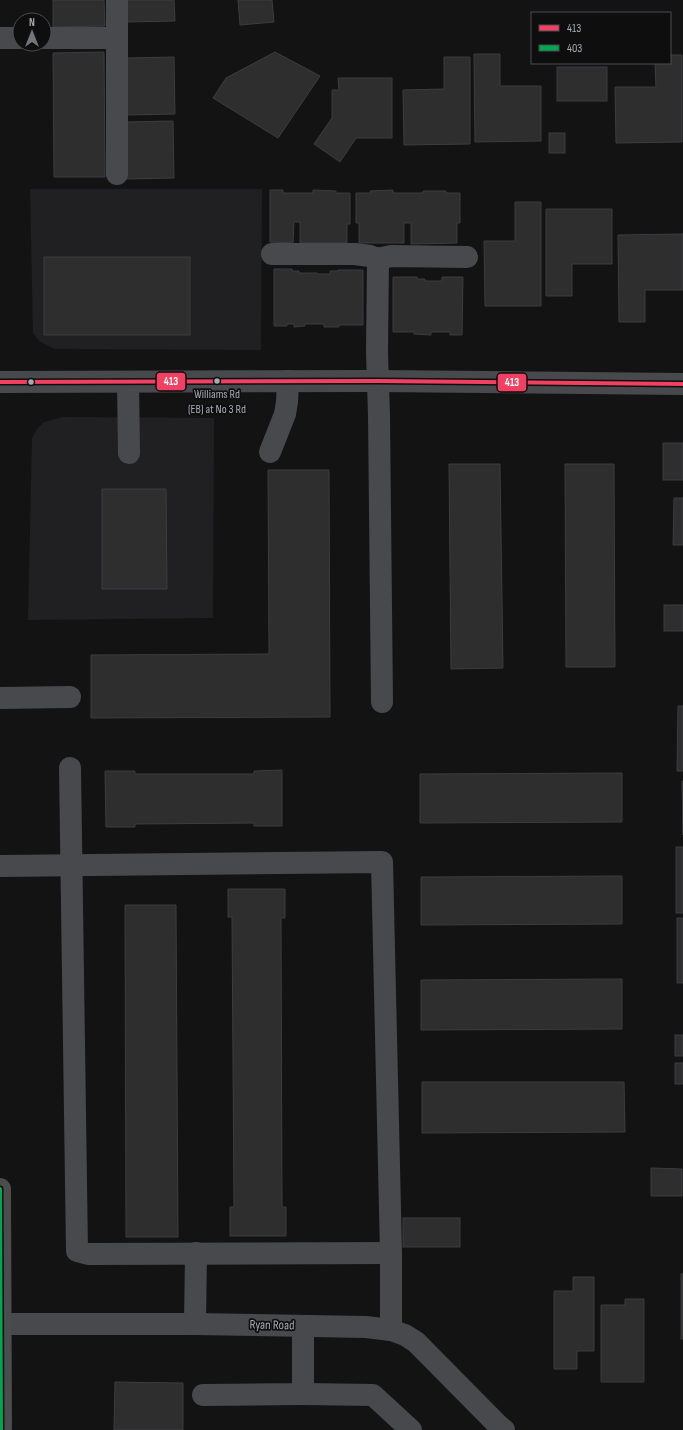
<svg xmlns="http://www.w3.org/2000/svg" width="683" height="1430" viewBox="0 0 683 1430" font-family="'Sofia Sans Condensed',sans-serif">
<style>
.built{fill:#202022}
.building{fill:#2e2e2f;stroke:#3c3d40}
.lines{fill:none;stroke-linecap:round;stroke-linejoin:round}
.minor{stroke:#48494c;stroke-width:22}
.major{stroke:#4b4c4e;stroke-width:22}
.bus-1-casing{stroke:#0e0e0f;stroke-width:7}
.bus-2-casing{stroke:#0e0e0f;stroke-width:7}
.bus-1{stroke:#f24062;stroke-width:4}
.bus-2{stroke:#00a651;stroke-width:4}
.bus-dot{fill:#a6aab4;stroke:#0e0e0f;stroke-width:1.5}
.labels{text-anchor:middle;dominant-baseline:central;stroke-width:3.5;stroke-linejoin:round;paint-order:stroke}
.bus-label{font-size:12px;fill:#a6aab4;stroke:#0e0e0f}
.street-label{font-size:13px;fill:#a6aab4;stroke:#0e0e0f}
.line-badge{stroke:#0e0e0f;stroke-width:1.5}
.badge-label{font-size:11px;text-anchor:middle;font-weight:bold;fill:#fff}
</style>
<rect width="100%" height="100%" fill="#131314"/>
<g class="built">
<path d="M30,189H262L261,350L55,349L39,341L33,333Z"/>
<path d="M63,417L214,418L213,618L28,620L32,438L37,429L44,422Z"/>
</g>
<g class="building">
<path d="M53,0H104L105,26L53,27Z"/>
<path d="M126,0H174L175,21L127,22Z"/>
<path d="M238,0H272L274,22L240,25Z"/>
<path d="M104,52L105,177H54L53,53Z"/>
<path d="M275,52L320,76L278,138L213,98L226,78Z"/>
<path d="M474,54H500V86H541V141L475,142Z"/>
<path d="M670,55H682V142L616,143L615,87H656L655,63H670Z"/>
<path d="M174,57L175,114L127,115L126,58Z"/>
<path d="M444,57H470V144L404,145L403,90L444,89Z"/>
<rect x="557" y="67" width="50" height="34"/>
<path d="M338,78H392V138H356L340,162L314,144L332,118V90H339Z"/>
<path d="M173,121L174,178L126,179L125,122Z"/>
<rect x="549" y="133" width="16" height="20"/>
<path d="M270,190H283V193H313V190L336,191V193H350V224H347V243H300V222H294L293,243L270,242Z"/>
<path d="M393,190V193H423V191H446V193H460V223H457V243L411,244V223H404V243H359V223H356V193H371L370,191Z"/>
<path d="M515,202H541V306H485L484,241H515Z"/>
<path d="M546,209H612V264H572V296H546Z"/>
<path d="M683,234V290H645V322H619L618,235Z"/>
<rect x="44" y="257" width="146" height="78"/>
<path d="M274,269H292V271H299V273H317V274H330V271H338V270H363V325H339V327H324V324H305V326L294,327V324H287V326H274Z"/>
<path d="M393,277H417V279H425V281H442V277H463L462,335H450V332H431V335L414,334V332H393Z"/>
<rect x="663" y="443" width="20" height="37"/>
<path d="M449,464H500L503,668L451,669Z"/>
<path d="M565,464H614L615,667H566Z"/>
<path d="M268,470H329L330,717L91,718V655L269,654Z"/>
<path d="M102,489H166L167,589H102Z"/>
<path d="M674,498H683V545H673Z"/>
<rect x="664" y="605" width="19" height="26"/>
<path d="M678,706H683V771H677Z"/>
<path d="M282,770V826H254V823L135,824V827H106L105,771H135V774H254V771Z"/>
<path d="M622,773V822L420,823V774Z"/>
<path d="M682,781H683V835Z"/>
<rect x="676" y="847" width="7" height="66"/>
<path d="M622,876V924L421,925V877Z"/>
<path d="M228,889H285V918H281L282,1207H286V1236H230V1207H234L232,917H228Z"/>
<path d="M125,905H176L178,1237H126Z"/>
<rect x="677" y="918" width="6" height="65"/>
<path d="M622,979V1029L421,1030V980Z"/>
<rect x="675" y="1035" width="8" height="21"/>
<rect x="675" y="1063" width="8" height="21"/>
<path d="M422,1082H624L625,1132L422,1133Z"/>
<path d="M651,1168L682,1169V1196H651Z"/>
<rect x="403" y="1218" width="57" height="29"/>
<rect x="681" y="1274" width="2" height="65"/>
<path d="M573,1277H594V1351H577V1369H554V1291H573Z"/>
<path d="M625,1299H644V1382H601V1305H625Z"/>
<path d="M115,1382L183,1383V1430H114Z"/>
</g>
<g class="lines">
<g class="minor">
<path d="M117,0V174"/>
<path d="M0,38H20"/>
<path d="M44,38H117"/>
<path d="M272,254H355L370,256L378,259L391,256L467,257"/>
<path d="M378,259L377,352L379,415L382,702"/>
<path d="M0,382L377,381L683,384"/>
<path d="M128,382L129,453"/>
<path d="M270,452L285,414L287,402L288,381"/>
<path d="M0,698L70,697"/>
<path d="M70,768L77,1251L88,1254L391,1253"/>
<path d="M0,866L382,862L391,1253V1330"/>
<path d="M1,1324H195L366,1327L391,1330L405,1335L416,1342L498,1425L504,1430"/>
<path d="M195,1324L196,1253"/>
<path d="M303,1394L373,1395L411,1430"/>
<path d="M203,1395L303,1394V1326"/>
</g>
<path class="major" d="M0,1189L1,1430"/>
<defs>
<path id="bus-1" d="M0,382L377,381L683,384"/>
<path id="bus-2" d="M0,1189L1,1430"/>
</defs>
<use href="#bus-1" class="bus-1-casing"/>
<use href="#bus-2" class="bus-2-casing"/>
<use href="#bus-1" class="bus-1"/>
<use href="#bus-2" class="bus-2"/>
</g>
<g class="bus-dot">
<circle cx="217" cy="381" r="3.5"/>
<circle cx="31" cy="382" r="3.5"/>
</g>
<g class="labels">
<g class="bus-label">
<text x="217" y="394">Williams Rd<tspan x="217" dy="15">(EB) at No 3 Rd</tspan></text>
</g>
<g class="street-label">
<text transform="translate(272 1325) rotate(1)">Ryan Road</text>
</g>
</g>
<g class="line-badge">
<rect x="156" y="372" width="30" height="19" rx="4" fill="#f24062"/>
<rect x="497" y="373" width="30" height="19" rx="4" fill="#f24062"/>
</g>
<g class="badge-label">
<text x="171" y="385">413</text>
<text x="512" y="386">413</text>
</g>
<rect x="531" y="12" width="140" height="52" fill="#0e0e0f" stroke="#4b4c51"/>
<rect x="539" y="25" width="20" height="6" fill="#f24062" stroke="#4b4c51"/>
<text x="567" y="32" font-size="12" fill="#a6aab4">413</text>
<rect x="539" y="45" width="20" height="6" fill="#00a651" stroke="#4b4c51"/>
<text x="567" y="52" font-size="12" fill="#a6aab4">403</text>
<g transform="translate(32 32)"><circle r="19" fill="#0e0e0f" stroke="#4b4c51"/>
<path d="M0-3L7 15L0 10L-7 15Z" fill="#73757c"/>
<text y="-6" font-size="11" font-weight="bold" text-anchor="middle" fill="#a6aab4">N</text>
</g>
</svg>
